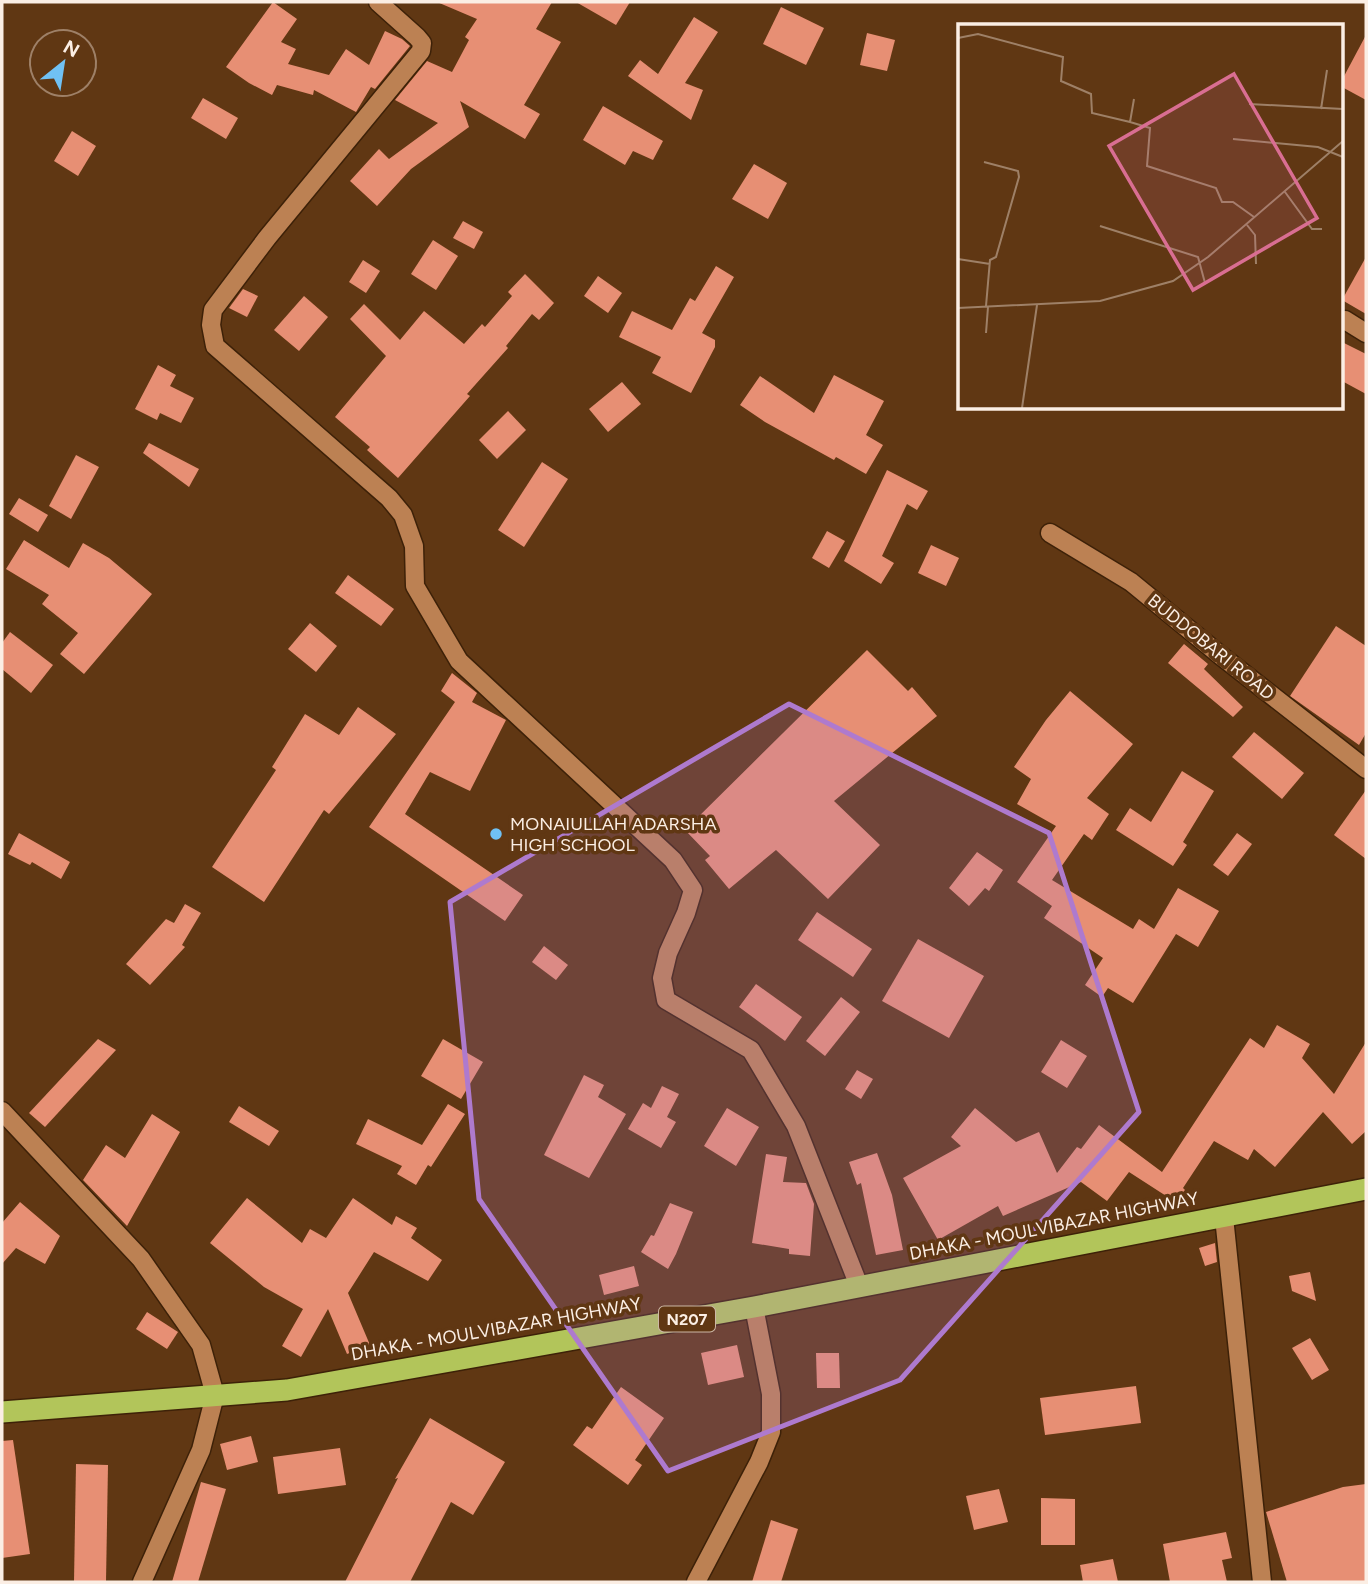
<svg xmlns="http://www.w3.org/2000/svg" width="1368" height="1584" viewBox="0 0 1368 1584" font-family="Figtree,sans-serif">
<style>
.building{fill:#e78f74}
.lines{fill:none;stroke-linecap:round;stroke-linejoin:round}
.minor-casing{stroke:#3d2108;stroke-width:21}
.highway-casing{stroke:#3d2108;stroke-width:24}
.minor{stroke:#bc8153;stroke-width:18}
.highway{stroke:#b2c55a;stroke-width:21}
.marked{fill:#ae7ace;fill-opacity:0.2;stroke:#ae7ace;stroke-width:5;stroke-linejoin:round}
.poi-dot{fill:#70c1f4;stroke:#603713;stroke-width:2.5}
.labels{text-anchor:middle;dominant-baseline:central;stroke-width:7;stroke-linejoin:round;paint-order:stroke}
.shield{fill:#603713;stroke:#ccb7a5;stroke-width:2}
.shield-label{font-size:16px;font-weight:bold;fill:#fbeee4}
.street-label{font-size:18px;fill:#fbeee4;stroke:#603713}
.poi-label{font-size:18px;fill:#fbeee4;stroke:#603713;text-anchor:start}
.inset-road{fill:none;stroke:#9e8067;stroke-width:2}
.view{fill:#d96e92;fill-opacity:0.15;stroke:#d96e92;stroke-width:3.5}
.inset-edge{fill:none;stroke:#fbeee4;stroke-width:3.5}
</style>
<rect width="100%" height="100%" fill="#603713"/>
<g class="building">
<path d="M273,2L297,19L281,42L296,49L288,64L329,75L346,49L369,65L385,31L402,39L410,46L375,89L371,87L356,112L314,90L313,95L277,85L272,95L249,83L226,67Z"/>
<path d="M437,2H552L536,29L561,42L524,105L540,114L525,139L460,101L469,127L411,169L377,206L350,181L379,149L389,159L438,123L395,100L427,61L452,72L469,40L465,37L477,19Z"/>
<path d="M576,2H630L616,25Z"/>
<path d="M781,7L824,28L806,65L763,44Z"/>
<path d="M694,17L718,32L685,83L703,90L691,120L628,76L640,60L658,74Z"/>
<path d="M867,33L895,40L887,71L860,65Z"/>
<path d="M1366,35V100L1342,87V80Z"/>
<path d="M203,98L238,118L226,139L191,118Z"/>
<path d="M603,106L663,141L653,160L633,151L625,165L583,140Z"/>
<path d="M72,131L96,146L78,176L54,161Z"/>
<path d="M754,164L787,183L768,219L732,199Z"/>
<path d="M463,221L483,232L474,249L453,238Z"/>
<path d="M433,240L458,256L436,290L411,274Z"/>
<path d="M1366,257V314L1342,300Z"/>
<path d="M363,260L380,271L366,293L349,282Z"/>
<path d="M716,266L734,277L702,333L715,340V347L691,393L652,373L661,357L619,337L632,311L672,330L690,298L695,301Z"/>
<path d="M525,274L554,303L539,320L532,314L506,346L508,348L467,394L470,396L398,478L367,450L370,447L335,417L386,356L350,319L364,304L400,340L424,311L464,344L482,324L485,327L512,296L508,292Z"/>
<path d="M598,276L622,293L608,313L584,296Z"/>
<path d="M243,289L258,296L247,317L229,308Z"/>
<path d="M304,296L328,317L299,351L274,330Z"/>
<path d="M1342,342L1366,354V394L1342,381Z"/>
<path d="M158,365L176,375L170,386L194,398L181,423L160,413L157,420L135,409Z"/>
<path d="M834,375L884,401L866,435L883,445L866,474L836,457L834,460L765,422L740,405L760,376L814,413Z"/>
<path d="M622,382L641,404L608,432L589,409Z"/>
<path d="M508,411L526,430L497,459L479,440Z"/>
<path d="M149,443L199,469L189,487L143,453Z"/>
<path d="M76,455L99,467L71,519L49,506Z"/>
<path d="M542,462L568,479L524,547L498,530Z"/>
<path d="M887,470L928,491L917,510L907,504L882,556L894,563L881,584L844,561Z"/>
<path d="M19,498L48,515L38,532L9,514Z"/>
<path d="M827,531L845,541L829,568L812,558Z"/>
<path d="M24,540L69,568L83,543L109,558L152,594L84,674L60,654L78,633L42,604L49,595L6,569Z"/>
<path d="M931,545L959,558L946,586L918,573Z"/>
<path d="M348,575L394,609L381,626L335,593Z"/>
<path d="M310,623L337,646L316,672L288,649Z"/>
<path d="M1336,626L1366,646V733L1359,745L1290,696Z"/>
<path d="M10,632L53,665L31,693L2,669V643Z"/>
<path d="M1184,644L1208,664L1204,669L1243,707L1233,717L1168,663Z"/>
<path d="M867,650L908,691L912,687L937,716L834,801L880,845L828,899L776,850L729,889L705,860L710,856L685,830Z"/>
<path d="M452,673L477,693L472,702L506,720L470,791L430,772L405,814L523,895L505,921L369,827L455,702L441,691Z"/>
<path d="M1070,691L1133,744L1087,798L1109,814L1092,840L1084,834L1052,880L1133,929L1139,919L1154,929L1178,888L1219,911L1198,947L1176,934L1133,1003L1108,988L1102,997L1085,985L1103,958L1044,918L1052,906L1017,882L1056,826L1017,804L1031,779L1014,767L1046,720Z"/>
<path d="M358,707L396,734L329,814L324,810L264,902L212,867L276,770L272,767L305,714L339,735Z"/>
<path d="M1254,732L1304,773L1282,799L1232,757Z"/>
<path d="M1182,771L1214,791L1183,842L1187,845L1173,866L1116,830L1130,808L1151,822Z"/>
<path d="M1366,790V859L1334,835Z"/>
<path d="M19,833L70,862L61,879L32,862L30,865L8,854Z"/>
<path d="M1237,833L1252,844L1228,876L1213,865Z"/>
<path d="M977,852L1003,870L989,891L985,888L969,906L949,888Z"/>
<path d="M185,904L201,913L182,945L185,947L150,985L126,964L166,919L174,923Z"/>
<path d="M817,912L872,949L853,977L798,940Z"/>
<path d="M918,939L984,976L949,1038L882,1001Z"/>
<path d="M544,946L568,965L556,980L532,962Z"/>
<path d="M756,984L802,1017L785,1041L739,1007Z"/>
<path d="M841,997L860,1012L825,1056L806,1041Z"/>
<path d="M1277,1025L1310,1044L1302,1058L1334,1094L1366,1042V1131L1352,1144L1323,1112L1275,1167L1254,1149L1248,1160L1214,1141L1183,1188L1185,1190L1177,1203L1129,1172L1107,1201L1081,1182L1003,1216L998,1206L938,1240L903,1178L961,1146L951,1137L975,1108L1016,1142L1039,1132L1057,1173L1077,1147L1081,1149L1099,1125L1162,1172L1250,1038L1264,1048Z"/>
<path d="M98,1039L116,1050L45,1127L29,1113Z"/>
<path d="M443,1039L483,1062L461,1099L421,1076Z"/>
<path d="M1061,1040L1087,1056L1067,1088L1041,1072Z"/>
<path d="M857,1070L873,1079L861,1099L845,1089Z"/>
<path d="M584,1075L604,1085L598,1097L626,1114L589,1178L544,1155Z"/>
<path d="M662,1086L679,1094L667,1117L676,1122L661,1148L628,1129L643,1103L651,1108Z"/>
<path d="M448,1104L465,1114L431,1167L428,1165L416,1185L397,1174L402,1166L356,1144L368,1119L422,1145Z"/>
<path d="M239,1106L279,1131L269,1146L229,1122Z"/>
<path d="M727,1108L759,1127L736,1166L704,1146Z"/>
<path d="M152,1114L180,1132L127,1226L83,1180L106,1145L125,1158Z"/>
<path d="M877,1153L892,1195L903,1250L876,1255L861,1183L857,1185L849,1162Z"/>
<path d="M766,1154L787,1157L783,1182L806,1183L814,1204L810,1256L789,1254V1249L752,1243Z"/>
<path d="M247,1198L302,1243L310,1229L326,1238L353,1198L392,1225L396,1216L417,1228L411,1238L442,1260L428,1281L374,1252L348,1293L370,1345L347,1354L328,1309L301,1357L282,1346L303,1309L264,1287L210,1243Z"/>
<path d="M20,1202L60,1236L45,1264L16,1248L2,1264V1223Z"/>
<path d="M670,1203L693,1212L676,1254L668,1269L641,1252L651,1235L654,1236Z"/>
<path d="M1215,1243L1217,1262L1205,1266L1199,1248Z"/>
<path d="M634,1266L639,1286L604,1295L599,1275Z"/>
<path d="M1310,1272L1316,1301L1292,1291L1289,1276Z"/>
<path d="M147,1312L178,1332L167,1349L136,1329Z"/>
<path d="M1310,1338L1329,1370L1312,1380L1292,1348Z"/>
<path d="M737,1345L744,1377L708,1385L701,1353Z"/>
<path d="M816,1353H839L840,1388H817Z"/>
<path d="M1136,1386L1141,1423L1045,1435L1040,1398Z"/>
<path d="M621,1387L664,1418L635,1460L642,1465L628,1485L573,1445L587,1426L592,1429Z"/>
<path d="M430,1418L505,1462L473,1515L451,1502L410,1582H345L398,1478L395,1479Z"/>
<path d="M251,1436L258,1462L227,1470L220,1444Z"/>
<path d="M13,1440L30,1554L2,1558V1441Z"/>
<path d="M340,1448L346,1485L278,1494L273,1457Z"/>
<path d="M76,1464L108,1465L106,1582H74Z"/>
<path d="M201,1482L226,1489L198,1582H172Z"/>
<path d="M1366,1484V1582H1287L1266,1512L1343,1487Z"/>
<path d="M999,1489L1008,1522L974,1530L966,1496Z"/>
<path d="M1041,1498L1075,1499V1545H1041Z"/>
<path d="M771,1520L798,1529L781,1582H752Z"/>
<path d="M1226,1532L1232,1558L1222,1560L1227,1582H1170L1163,1544Z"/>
<path d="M1113,1559L1118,1582H1083L1080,1565Z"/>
</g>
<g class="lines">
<defs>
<g id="minor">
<path d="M378,2L417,37L422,43L421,51L267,238L213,310L211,325L215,346L389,498L403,515L414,546L415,586L459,661L673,860L693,890L686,913L668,953L662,978L666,1000L751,1050L796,1126L859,1286"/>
<path d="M1345,320L1366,333"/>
<path d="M1050,533L1131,582L1220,655L1366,769"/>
<path d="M2,1111L141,1259L201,1345L215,1395L201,1450L142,1582"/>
<path d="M1224,1217L1262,1582"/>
<path d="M696,1582L759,1462L771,1432V1394L754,1307"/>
</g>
<path id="highway" d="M2,1412L287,1390L754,1307L1366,1189"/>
</defs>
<use href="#minor" class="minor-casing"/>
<use href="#highway" class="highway-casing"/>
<use href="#minor" class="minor"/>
<use href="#highway" class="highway"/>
</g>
<path class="marked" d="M789,704L1049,833L1139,1112L900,1380L668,1471L479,1199L450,902Z"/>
<circle class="poi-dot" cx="496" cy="834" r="7"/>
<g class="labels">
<rect class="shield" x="659" y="1306.5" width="56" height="25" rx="5"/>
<g class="shield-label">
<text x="687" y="1319">N207</text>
</g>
<g class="street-label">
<text transform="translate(1211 647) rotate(39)">BUDDOBARI ROAD</text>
<text transform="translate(1054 1226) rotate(-11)">DHAKA - MOULVIBAZAR HIGHWAY</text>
<text transform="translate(496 1329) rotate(-10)">DHAKA - MOULVIBAZAR HIGHWAY</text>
</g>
<g class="poi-label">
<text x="510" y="824">MONAIULLAH ADARSHA<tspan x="510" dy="21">HIGH SCHOOL</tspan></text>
</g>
</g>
<g transform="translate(958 24)">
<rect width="385" height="385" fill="#603713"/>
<path class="inset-road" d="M0,14L20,10L105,33L103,57L133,70L134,89L172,98M176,75L172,98L192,104L189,142L258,164L264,178H275L296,193M291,80L385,85M363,85L369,46M275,115L360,123L385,133M26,138L60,147L61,153L38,233L32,236L28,282M327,168L354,205H364M289,201L297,211L298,240M142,202L240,233L247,259M0,235L32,240M0,284L142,277L215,257L250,233L385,117M28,309L30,283M64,384L79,281"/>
<path class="view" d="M276,50L359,194L235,266L151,122Z"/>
<rect width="385" height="385" class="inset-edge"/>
</g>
<rect width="1368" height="1584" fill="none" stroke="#fbeee4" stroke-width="7"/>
<g transform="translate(63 63) rotate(30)"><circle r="33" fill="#603713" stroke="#9e8067" stroke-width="2"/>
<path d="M0-5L12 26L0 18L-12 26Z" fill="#70c1f4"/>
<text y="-10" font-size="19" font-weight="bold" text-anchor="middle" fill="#fbeee4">N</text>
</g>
</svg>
